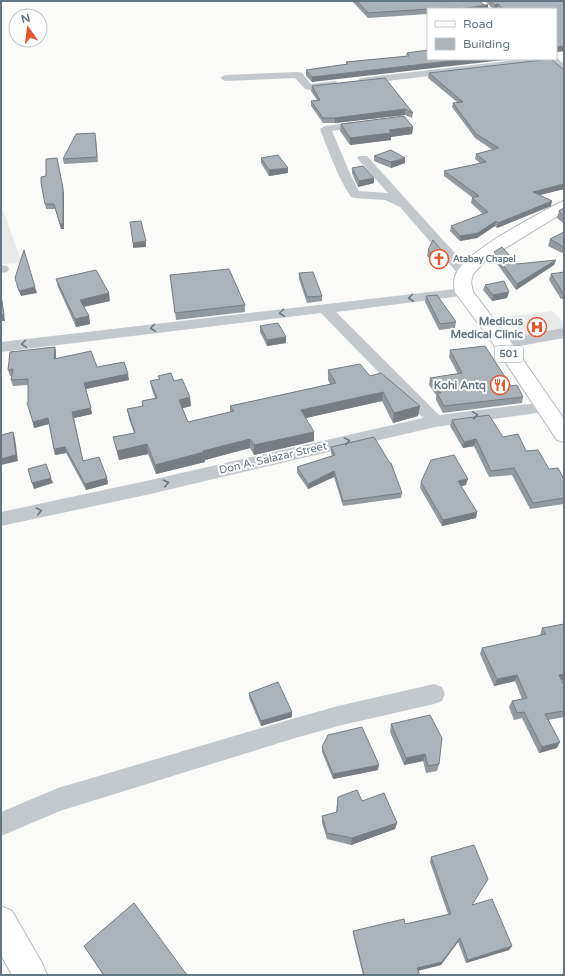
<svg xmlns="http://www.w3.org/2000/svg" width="565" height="976" viewBox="0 0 565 976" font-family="'Varela Round',sans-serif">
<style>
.built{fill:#e8e9e9}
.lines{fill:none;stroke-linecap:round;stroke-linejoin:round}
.major-casing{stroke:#b5babe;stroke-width:2}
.minor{fill:#c3c8cc;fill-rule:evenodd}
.major{fill:#fff;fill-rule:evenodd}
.wall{fill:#929a9f}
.shaded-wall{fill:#777d82}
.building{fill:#aab3b9;stroke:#777d82}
.oneway{stroke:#6a7a87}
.labels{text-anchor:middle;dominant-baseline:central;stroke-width:4;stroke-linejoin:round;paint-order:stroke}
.far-poi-label{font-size:9px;font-weight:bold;fill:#657683;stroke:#fff;text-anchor:start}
.shield{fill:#fff;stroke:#939fa8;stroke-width:1}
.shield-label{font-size:10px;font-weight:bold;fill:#657683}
.poi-label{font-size:11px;font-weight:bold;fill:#657683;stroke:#fff;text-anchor:end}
.street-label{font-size:11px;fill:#657683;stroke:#fff}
</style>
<rect width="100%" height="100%" fill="#fafaf8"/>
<g class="built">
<path d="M1,205L22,263L1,264Z"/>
<path d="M552,311L564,323V331L520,338L504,317Z"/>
</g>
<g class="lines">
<defs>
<g id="major">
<path d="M564,201V212L486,260L473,274L471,282L473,292L506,335L564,419V442L557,440L492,342L455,292C454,285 453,281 456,274C466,251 535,216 559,203Z"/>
<path d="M1,906L12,911L42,963L47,975H12L1,955Z"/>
</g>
</defs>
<use href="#major" class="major-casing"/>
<g class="minor">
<path d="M556,57L564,64V72L561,71L550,62L361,84L356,81L361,78L525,59H556Z"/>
<path d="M298,72L302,73L311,84L335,81L340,84L335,87L309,90L305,89L295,78L225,81L220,78L225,75Z"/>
<path d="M364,121L368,122L369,124L368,126L332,131L352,178L359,191L388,193L357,158L359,156H367L470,270L472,273L470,276L465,277L460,276L400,207L385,200L355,198L351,197C337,176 329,152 320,129L325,126Z"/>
<path d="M1,265L7,266L9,269L7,272L1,273Z"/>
<path d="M464,288L469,289L471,292L469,295L336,312L439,415L546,402L552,403L554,407L552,411L435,427L146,495L1,526V512L146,481L423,418L321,313L1,352V342Z"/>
<path d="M564,328V338L502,349L497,347L494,344L497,341L502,339Z"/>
<path d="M434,684L442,687L445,694L442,701L434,704L338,726L292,739L60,811L1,836V812L58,788L292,719L338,706Z"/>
</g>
<use href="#major" class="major"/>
</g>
<g class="wall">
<path d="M352,1H479L488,9H428V14L368,18Z"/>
<path d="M485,1H564V51L556,52V9H493Z"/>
<path d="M428,50L312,82L306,76V70L346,64V62L406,56L407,53Z"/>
<path d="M564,70V189L539,195L551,206L497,228L495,226L477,238L460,241L450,231L451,226L483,214L471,203L472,198H473L444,176V171L480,163L475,159L476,154L493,150L475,138L452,107L453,103L457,102L428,78L429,73Z"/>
<path d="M385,78L413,113L412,118L405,115L335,123H323L311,106V101L317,100L311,91L312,86Z"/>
<path d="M341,124L413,127L412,134L391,137V140L350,145L340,131Z"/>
<path d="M96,138L98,162L64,164L63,159Z"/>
<path d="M374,156L405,163L391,168L374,161Z"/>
<path d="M261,158L288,168V173L269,176L261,163Z"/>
<path d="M352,168L374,183L358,187L352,173Z"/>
<path d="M41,183L64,193V229H61L55,209H46Z"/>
<path d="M564,208V224L557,218L559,211Z"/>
<path d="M564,232V251L562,253L548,246L550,239Z"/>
<path d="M428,250L447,257V263L438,266L427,256Z"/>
<path d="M494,252L517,264L554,265L516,290L493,258Z"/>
<path d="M564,272V299H561L549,280L551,274Z"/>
<path d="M299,273L322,296V301L307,303L299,279Z"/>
<path d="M170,275L245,305V312L176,320Z"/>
<path d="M56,279L110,301L84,307L89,316L90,324L76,327L58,287Z"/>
<path d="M485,285L507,298L492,301L483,290Z"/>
<path d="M426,296L456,322L455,328L439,330L425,302Z"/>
<path d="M260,326L286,343L267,346L260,332Z"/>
<path d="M55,347L56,353V358L97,367L129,380L86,389L92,414L74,418L83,461L107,478L108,484L86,490L66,453L55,455L49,424L34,428L28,403V385L13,386L11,380L12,376H10L8,370Z"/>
<path d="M450,350L511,386L523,397L522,403L443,413L436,400V395L429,385L430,378L458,374L449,357Z"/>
<path d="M328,370L370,376L420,406L418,416L393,423L382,401L306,418L314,441L254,455L250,448L205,460V462L156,474L148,454L119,460L113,437L134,433L129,419L127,409L143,406L142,401L155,398L152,390L150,381L159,379L158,376L174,381L191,406L182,408L188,422L230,412V406L330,384L328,380Z"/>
<path d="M452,420L503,437L526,451L549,469L564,479V504L530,509L512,475L489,477L474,446L463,448L450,426Z"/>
<path d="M331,447L402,493L401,498L343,506L334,477L308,489L297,473V467L332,456L331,453Z"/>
<path d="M421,482L466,485L461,486L477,512L476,518L442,526L420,488Z"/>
<path d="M564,624L562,680L564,685V717L548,720L557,748L539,753L522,718L514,720L509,707L512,701L522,699L515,681L494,686L480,654L482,648L540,636V635L542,628Z"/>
<path d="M249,693L292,712V717L261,726L249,698Z"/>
<path d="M391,724L439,764L437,771L426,773L423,761L404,765L390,732Z"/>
<path d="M322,747L378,770L333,779L322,752Z"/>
<path d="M338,797L362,801L397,823L395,829L351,845L327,839L322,823V816L336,813Z"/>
<path d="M431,857L488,879L472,904L509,950L466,963L458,942L441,965L418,971L420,975H363L353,934V931L405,924L448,914L430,862Z"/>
<path d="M84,946L187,975H103Z"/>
</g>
<g class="shaded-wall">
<path d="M498,4L497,9H494L495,5Z"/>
<path d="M488,5V9H459Z"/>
<path d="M564,46V51L556,52V47Z"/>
<path d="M467,59H512L312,82V77Z"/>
<path d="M405,109V115L335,123V118Z"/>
<path d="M413,127L412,134L391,137V140L350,145V138L389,130Z"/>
<path d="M405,158V163L391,168V162Z"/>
<path d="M288,168V173L269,176V170Z"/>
<path d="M374,178V183L358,187L359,181Z"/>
<path d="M564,184V189L532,197L533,192Z"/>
<path d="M63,188L64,193V229H61L60,224Z"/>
<path d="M552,201L551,206L497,228L498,223Z"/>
<path d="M496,221L495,226L477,238L460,241V236Z"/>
<path d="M146,241V247L133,248V243Z"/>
<path d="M447,257V263L438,266L439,261Z"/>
<path d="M556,260L554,265L516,290L517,284Z"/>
<path d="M35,287L37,293L21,296L19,291Z"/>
<path d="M1,292L5,321H1Z"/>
<path d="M509,292L507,298L492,301L493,295Z"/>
<path d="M109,293L110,301L82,307L80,300Z"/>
<path d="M89,316L90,324L76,327L75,319Z"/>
<path d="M286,337V343L267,346V340Z"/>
<path d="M55,347L56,353V365L54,359Z"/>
<path d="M128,374L129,380L85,389L84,383Z"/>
<path d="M383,392L382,401L301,419V410Z"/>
<path d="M190,397L191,406L180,409L179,400Z"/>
<path d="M420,406L418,416L393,423L394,413Z"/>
<path d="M91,408L92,414L74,418L72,412Z"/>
<path d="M48,418L49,424L34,428L33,422Z"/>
<path d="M13,432L15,438L18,461L1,465V459Z"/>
<path d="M314,432V441L254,455V445Z"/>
<path d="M250,439V448L205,460V462L156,474L155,465L203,451Z"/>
<path d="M476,439L474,446L463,448L464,442Z"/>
<path d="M147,444L148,454L119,460L117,451Z"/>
<path d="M65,447L66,453L55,455L54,449Z"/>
<path d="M334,471V477L308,489V484Z"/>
<path d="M51,478L53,483L34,489L32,483Z"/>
<path d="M107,478L108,484L86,490L85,484Z"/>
<path d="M468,479L466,485L457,487L458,481Z"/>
<path d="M477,512L476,518L442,526L443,520Z"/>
<path d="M564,674V680L556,682L559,675Z"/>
<path d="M517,675L515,681L494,686L497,679Z"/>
<path d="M292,712V717L261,726V721Z"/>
<path d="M560,742L557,748L539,753L542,747Z"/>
<path d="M425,754L423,761L404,765L406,758Z"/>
<path d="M379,765L378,770L333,779V774Z"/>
<path d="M397,823L395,829L351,845L352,838Z"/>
<path d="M460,938L458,942L441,965L416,971L417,968Z"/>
<path d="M512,946L509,950L466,963L468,960Z"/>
</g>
<g class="building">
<path d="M357,1H479L484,5H488L459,9L458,8L429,9L368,13Z"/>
<path d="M491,1H564V46L556,47V9H503L498,4L495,5Z"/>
<path d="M428,50V59H467L312,77L306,70L348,64L346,62L409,56L407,53Z"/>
<path d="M551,59L564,70V184L533,192L552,201L498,223L496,221L478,233L460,236L451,226L488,212L472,198L479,196L444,171L486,162L476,154L499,148L476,134L453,103L463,102L429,73Z"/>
<path d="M385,78L413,113L405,109L335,118H323L311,101L320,100L312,86Z"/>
<path d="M404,116L413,127L389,130L391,133L350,138L341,124Z"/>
<path d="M95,133L97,157L63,159L76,134Z"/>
<path d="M391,150L405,158L391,162L374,156Z"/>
<path d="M278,155L288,168L269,170L261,158Z"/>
<path d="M57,158L63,188V224H60L54,204H45L41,183V177L46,176V159Z"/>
<path d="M363,166L374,178L359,181L352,168Z"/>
<path d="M564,208V216L559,211Z"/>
<path d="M141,221L146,241L133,243L130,222Z"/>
<path d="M564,232V247L550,239Z"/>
<path d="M433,240L447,257L439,261L428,250Z"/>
<path d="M502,247L517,264L556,260L517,284L494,252Z"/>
<path d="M24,250L35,287L19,291L15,278Z"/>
<path d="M229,269L245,305L175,313L170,275Z"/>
<path d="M96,270L109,293L80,300L89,316L75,319L56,279Z"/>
<path d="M313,272L322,296L307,297L299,273Z"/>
<path d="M564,272V293H563L551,274Z"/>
<path d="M504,281L509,292L493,295L485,285Z"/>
<path d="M437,295L456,322L440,324L426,296Z"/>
<path d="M1,296L4,315H1Z"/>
<path d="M278,323L286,337L267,340L260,326Z"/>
<path d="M485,346L511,386L517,385L523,397L444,406L437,393H441L430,378L462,373L450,350Z"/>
<path d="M55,347L54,359L91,351L97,367L124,362L128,374L84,383L91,408L72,412L83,461L99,457L107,478L85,484L65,447L54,449L48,418L33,422L27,403H28V379L11,380L13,369L8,370L10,352Z"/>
<path d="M360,364L370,376L381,373L420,406L394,413L383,392L301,410L314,432L254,445L250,439L203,451L204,452L155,465L147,444L117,451L113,437L135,433L127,409L143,406L142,401L157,398L150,381L160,379L158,376L171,373L174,381L182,379L190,397L179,400L188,422L234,411L230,406L336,383L328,370Z"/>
<path d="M489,415L503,437L518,434L526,451L538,450L549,469L558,468L564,479V498L533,503L514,468L491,471L476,439L464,442L452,420Z"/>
<path d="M13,432L16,455L1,459V435Z"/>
<path d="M374,437L390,463H391L402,493L343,501L334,471L308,484L297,467L335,455L331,447Z"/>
<path d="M454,455L468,479L458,481L477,512L443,520L421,482L431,460Z"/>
<path d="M46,464L51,478L32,483L28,469Z"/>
<path d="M564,624V674L559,675L564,685V711L545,714L560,742L542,747L524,712L517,713L512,701L527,698L517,675L497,679L482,648L546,634L542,628Z"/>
<path d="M278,682L292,712L261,721L249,693Z"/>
<path d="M430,715L442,738L439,764L428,766L425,754L406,758L391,724Z"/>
<path d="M362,727L379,765L333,774L322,747L328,735Z"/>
<path d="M357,790L362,801L384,793L397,823L352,838L327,833L322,816L337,812L338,797Z"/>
<path d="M474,845L488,879L472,905L492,899L512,946L468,960L460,938L442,962L417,968L420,975H364L353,931L404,919L405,924L451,914L431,857Z"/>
<path d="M134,903L187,975H104L84,946Z"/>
</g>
<defs><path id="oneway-chevron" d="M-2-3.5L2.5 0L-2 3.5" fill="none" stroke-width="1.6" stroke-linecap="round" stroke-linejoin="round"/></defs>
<g class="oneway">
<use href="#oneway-chevron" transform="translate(411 298) rotate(173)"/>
<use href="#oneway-chevron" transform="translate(282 313) rotate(173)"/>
<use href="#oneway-chevron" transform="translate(153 328) rotate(173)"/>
<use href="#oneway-chevron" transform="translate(24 344) rotate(173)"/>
<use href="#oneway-chevron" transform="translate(475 415) rotate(-8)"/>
<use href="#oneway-chevron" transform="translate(347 441) rotate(-13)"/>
<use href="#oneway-chevron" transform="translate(166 483) rotate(-13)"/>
<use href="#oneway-chevron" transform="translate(39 511) rotate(-12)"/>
</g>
<defs>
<symbol id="church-ring" viewBox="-11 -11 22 22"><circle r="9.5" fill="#fff" stroke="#e4572e" stroke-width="1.5"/><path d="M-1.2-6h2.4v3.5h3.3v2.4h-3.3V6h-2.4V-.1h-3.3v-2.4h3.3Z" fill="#e4572e"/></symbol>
<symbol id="hospital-ring" viewBox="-11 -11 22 22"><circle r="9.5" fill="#fff" stroke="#e4572e" stroke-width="1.5"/><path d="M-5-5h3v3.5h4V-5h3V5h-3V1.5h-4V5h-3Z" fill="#e4572e"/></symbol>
<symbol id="restaurant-ring" viewBox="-11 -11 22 22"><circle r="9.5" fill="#fff" stroke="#e4572e" stroke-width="1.5"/><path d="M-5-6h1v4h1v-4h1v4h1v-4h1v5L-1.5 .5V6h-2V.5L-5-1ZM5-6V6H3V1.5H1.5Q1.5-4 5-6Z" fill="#e4572e"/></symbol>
</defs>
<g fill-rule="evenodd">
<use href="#church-ring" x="428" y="248" width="22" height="22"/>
<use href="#hospital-ring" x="526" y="316" width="22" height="22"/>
<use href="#restaurant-ring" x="489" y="374" width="22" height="22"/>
</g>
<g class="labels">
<g class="far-poi-label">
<text x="453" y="259">Atabay Chapel</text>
</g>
<rect class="shield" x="495" y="346" width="28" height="16" rx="3"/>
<g class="shield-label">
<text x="509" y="354">501</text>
</g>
<g class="poi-label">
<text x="523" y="321">Medicus<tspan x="523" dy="13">Medical Clinic</tspan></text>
<text x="486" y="385">Kohi Antq</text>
</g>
<g class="street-label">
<text transform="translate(273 458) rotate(-13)">Don A. Salazar Street</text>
</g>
</g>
<rect width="565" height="976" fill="none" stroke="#657683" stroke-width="4"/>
<rect x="427" y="8" width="130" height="52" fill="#ffffff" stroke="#c1c8cd"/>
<rect x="435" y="21" width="20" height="6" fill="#ffffff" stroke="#c1c8cd"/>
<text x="463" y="28" font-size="12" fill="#657683">Road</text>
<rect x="435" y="38" width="20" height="12" fill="#aab3b9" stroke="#c1c8cd"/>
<text x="463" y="48" font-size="12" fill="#657683">Building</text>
<g transform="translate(28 28) rotate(346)"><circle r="19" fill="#ffffff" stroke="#c1c8cd"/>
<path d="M0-3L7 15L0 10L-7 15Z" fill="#e4572e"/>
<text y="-6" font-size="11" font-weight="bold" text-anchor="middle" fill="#657683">N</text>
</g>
</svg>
